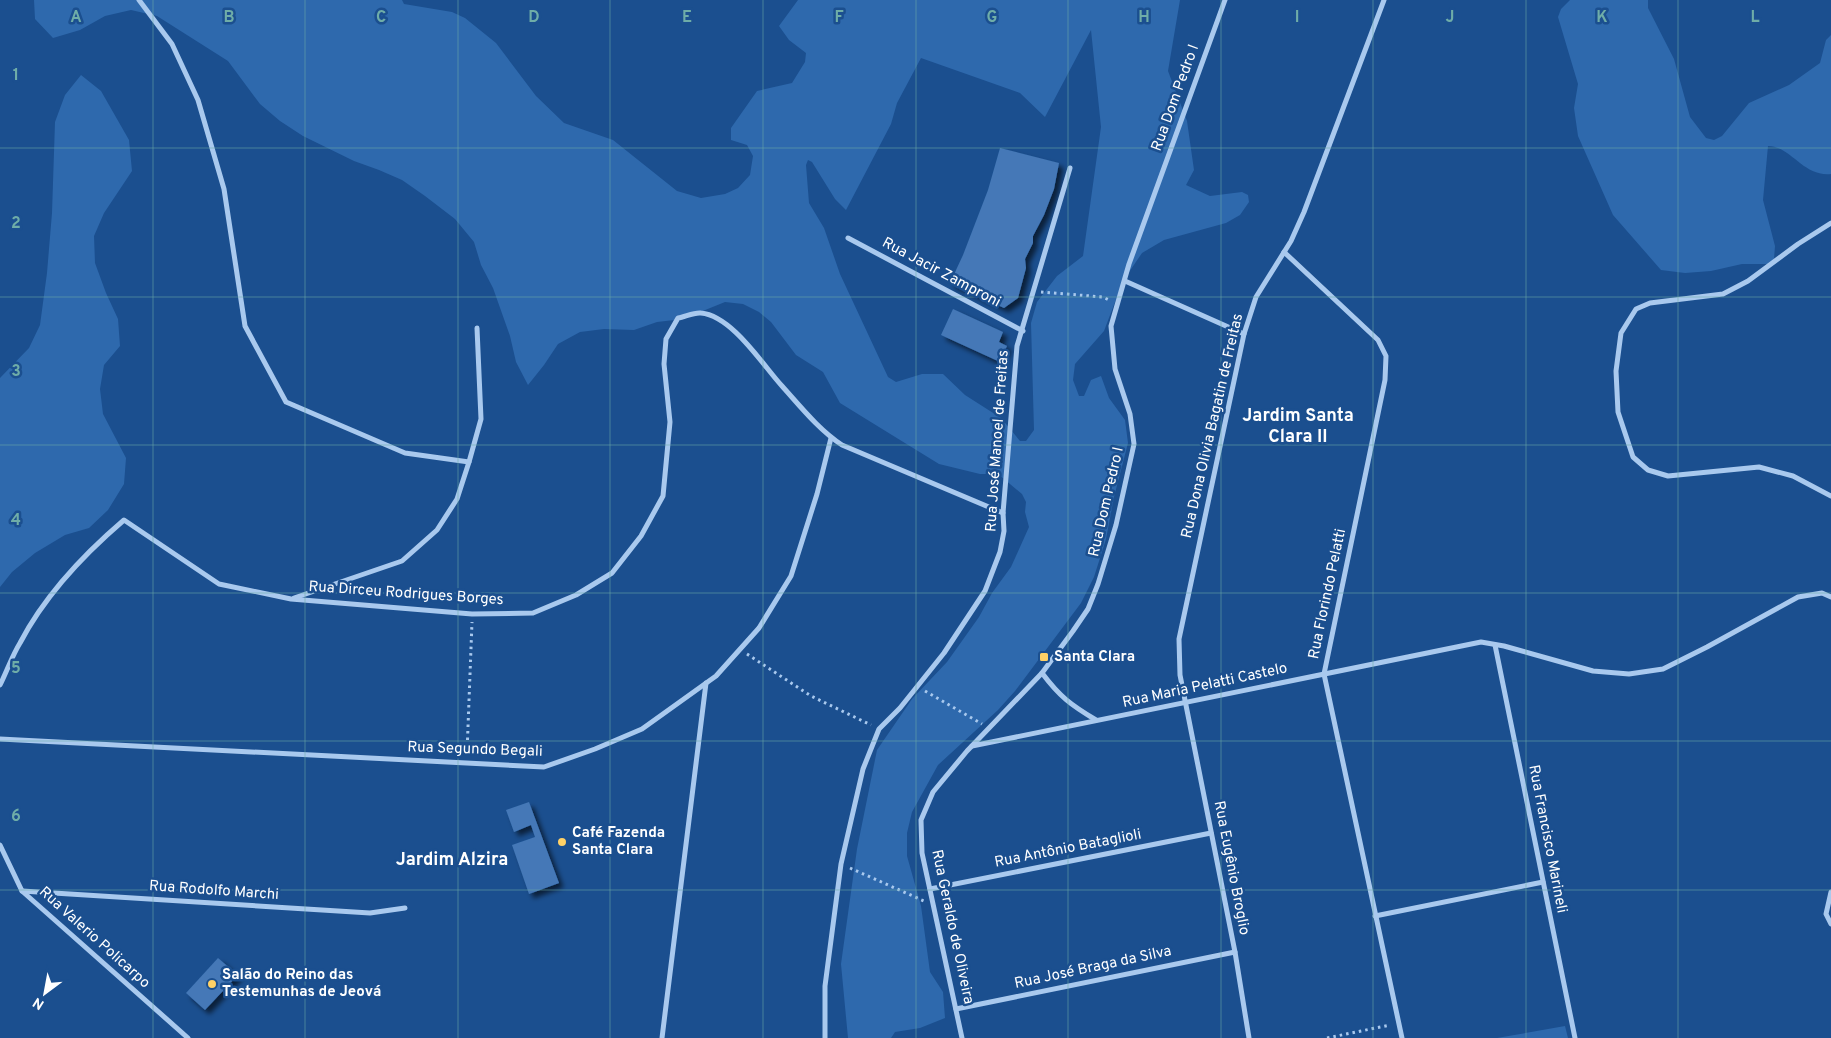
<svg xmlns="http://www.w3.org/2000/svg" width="1831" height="1038" viewBox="0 0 1831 1038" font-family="Overpass,sans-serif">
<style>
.green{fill:#2e69ad;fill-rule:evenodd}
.building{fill:#4478b7;filter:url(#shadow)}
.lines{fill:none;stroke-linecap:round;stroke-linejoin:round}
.path{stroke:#a9c9ee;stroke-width:3;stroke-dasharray:2.5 4;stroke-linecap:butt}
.minor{stroke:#a9c9ee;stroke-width:5}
.grid{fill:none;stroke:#6fada8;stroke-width:1;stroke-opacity:0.55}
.poi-dot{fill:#ffd166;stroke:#1b4f8f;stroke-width:2}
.labels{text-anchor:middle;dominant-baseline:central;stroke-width:5;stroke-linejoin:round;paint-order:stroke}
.street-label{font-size:15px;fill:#fff;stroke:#1b4f8f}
.poi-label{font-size:15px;font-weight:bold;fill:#fff;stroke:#1b4f8f;text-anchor:start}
.quarter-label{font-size:18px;font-weight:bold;fill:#fff;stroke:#1b4f8f}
.grid-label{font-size:16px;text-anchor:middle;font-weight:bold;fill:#6fada8;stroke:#1b4f8f;stroke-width:5;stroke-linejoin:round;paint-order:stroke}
</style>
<defs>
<filter id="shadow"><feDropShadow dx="4.5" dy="4.5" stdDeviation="2.5" flood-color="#0009"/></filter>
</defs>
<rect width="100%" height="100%" fill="#1b4f8f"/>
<g class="green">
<path d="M34,0H402L404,4L452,12L465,18L496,43L536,96L564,123L613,140L677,191L701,198L725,194L738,188L750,175L753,156L747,145L731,140V128L757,91L792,83L805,62L806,53L789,40L779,26L798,0H1180L1168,71L1187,121L1194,170L1186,185L1210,196L1242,192L1248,195L1249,202L1240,215L1226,223L1164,240L1142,253L1123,281L1104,331L1075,364L1073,380L1079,396H1084L1091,380L1101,376L1109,398L1125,420L1128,443L1114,497L1106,539L1094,577L1081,603L1015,691L998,710L938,765L912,812L907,833V856L921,906L930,972L943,992L945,1018L920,1028L895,1032L891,1038H848L841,964L857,849L877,750L912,699L947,662L979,617L992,593L1011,567L1029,527L1025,512L1026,502L1022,494L998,474H980L939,464L840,403L823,372L796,355L771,322L759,312L743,304L725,302L683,319L657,322L634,330L604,329L580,332L558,344L544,365L528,385L516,362L510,336L493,288L481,265L474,242L455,219L425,196L402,180L379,170L354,161L303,136L280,121L260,104L228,61L157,16L131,10L105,16L80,30L53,38L35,19ZM1091,30L1101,127L1083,256L1057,276L1037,302L1031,323L1034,430L1026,441H1020L1001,418L965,395L943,374H922L896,382L888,377L840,274L824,228L809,203L806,165L808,160L812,162L835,199L846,210L891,124L897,103L921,58L1020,93L1045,117Z"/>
<path d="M1570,0H1648V8L1674,59L1690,117L1706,138L1714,140L1722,136L1749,103L1789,85L1820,63L1826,40L1831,35V174C1803,177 1791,146 1768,146L1763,200L1775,246L1774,259L1769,264H1742L1711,271L1685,273L1661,270L1613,215L1578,136L1574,108L1578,84L1558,17L1561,9Z"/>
<path d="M81,75L101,91L129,140L132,171L104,213L94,236L95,263L106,293L118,319L120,346L104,365L100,389L103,414L126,458L124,484L108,510L89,528L65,535L35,553L12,572L0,587V378L29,348L40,325L47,273L52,213L55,122L65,95Z"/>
<path d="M1565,1026L1568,1038H1497Z"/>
</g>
<g class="building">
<path d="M1000,148L1059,163L1054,189L1044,215L1033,236V243L1025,259L1026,268L1018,298L1004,308L950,283L963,255L988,190Z"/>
<path d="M953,309L1003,332L999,342L1007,346L1000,362L941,335Z"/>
<path d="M529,802L559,883L529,894L512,845L535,837L531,825L514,832L506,810Z"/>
<path d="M218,958L238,975L205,1010L186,993Z"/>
</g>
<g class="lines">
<g class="path">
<path d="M1041,292L1103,297L1109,300"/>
<path d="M747,654L811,696L871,725"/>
<path d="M925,691L982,724"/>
<path d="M467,753L472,622"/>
<path d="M850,868L924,901"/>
<path d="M1327,1038L1390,1025"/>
</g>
<g class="minor">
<path d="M139,0L172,44L198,100L224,189L245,326L286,402L405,453L469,462"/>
<path d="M1831,223L1798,244L1748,281L1723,294L1650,303L1636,309L1621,333L1616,371L1618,412L1633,457L1648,470L1668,476L1759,467L1793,476L1831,496"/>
<path d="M848,238L1023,331"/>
<path d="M1284,252L1378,340L1386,356L1385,380L1324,674L1402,1038"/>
<path d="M1125,281L1244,334"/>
<path d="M294,598L402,561L437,530L457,499L469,462L481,419L477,328"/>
<path d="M1495,645L1575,1038"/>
<path d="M1042,673C1060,697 1071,705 1096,720"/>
<path d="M0,685C7,671 12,656 20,643C45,595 83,555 124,520L219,584L291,599L472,614L533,613L576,595L612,573L641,536L663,496L670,422L664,364L666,339L678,318C685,317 694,312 701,313C732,316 762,364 782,386C800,406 819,430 842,445L1003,513"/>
<path d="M0,739L544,767L595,749L642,729L716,676L759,628L791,576L817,494L831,438"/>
<path d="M972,746L1481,642L1504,646L1593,671L1629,674L1663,669L1707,647L1798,597L1822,593L1831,597"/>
<path d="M0,845L22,891L188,1038"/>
<path d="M930,889L1211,833"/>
<path d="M22,891L370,913L405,908"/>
<path d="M1831,892L1826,914L1831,924"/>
<path d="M1375,916L1543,882"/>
<path d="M956,1009L1235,952"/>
<path d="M662,1038L706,683"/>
<path d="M825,1038V986L841,864L863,769L879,729L900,708L944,653L985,591L1000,552L1004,531L1003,513L1017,346L1070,168"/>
<path d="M962,1038L922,853L921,820L933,792L967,751L1042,673L1073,631L1088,609L1098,584L1116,525L1134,444L1130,414L1115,369L1111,326L1129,264L1225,0"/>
<path d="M1249,1038L1235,952L1180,675L1179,639L1244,334L1256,297L1291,241L1304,212L1384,0"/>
</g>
</g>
<path class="grid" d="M153,0V1038M305,0V1038M458,0V1038M610,0V1038M763,0V1038M916,0V1038M1068,0V1038M1221,0V1038M1373,0V1038M1526,0V1038M1678,0V1038M0,148H1831M0,297H1831M0,445H1831M0,593H1831M0,741H1831M0,890H1831"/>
<g class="poi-dot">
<rect x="1039" y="652" width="10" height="10" rx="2.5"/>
<circle cx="562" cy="842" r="5"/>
<circle cx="212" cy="984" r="5"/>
</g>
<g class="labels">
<g class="street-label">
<text transform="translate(1176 98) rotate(-70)">Rua Dom Pedro I</text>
<text transform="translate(941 273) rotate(28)">Rua Jacir Zamproni</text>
<text transform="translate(1213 426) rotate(-77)">Rua Dona Olivia Bagatin de Freitas</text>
<text transform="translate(998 441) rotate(-86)">Rua José Manoel de Freitas</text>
<text transform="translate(1107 502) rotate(-77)">Rua Dom Pedro I</text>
<text transform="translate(406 594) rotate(4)">Rua Dirceu Rodrigues Borges</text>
<text transform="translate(1328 594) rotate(-78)">Rua Florindo Pelatti</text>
<text transform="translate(1205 686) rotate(-12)">Rua Maria Pelatti Castelo</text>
<text transform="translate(475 750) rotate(2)">Rua Segundo Begali</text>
<text transform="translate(1547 839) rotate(79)">Rua Francisco Marineli</text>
<text transform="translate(1068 849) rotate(-11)">Rua Antônio Bataglioli</text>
<text transform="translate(1231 868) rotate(79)">Rua Eugênio Broglio</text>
<text transform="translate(214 891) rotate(4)">Rua Rodolfo Marchi</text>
<text transform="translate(952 927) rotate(78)">Rua Geraldo de Oliveira</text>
<text transform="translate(94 938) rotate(42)">Rua Valerio Policarpo</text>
<text transform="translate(1093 968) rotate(-12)">Rua José Braga da Silva</text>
</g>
<g class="poi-label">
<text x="1054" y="657">Santa Clara</text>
<text x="572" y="833">Café Fazenda<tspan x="572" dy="17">Santa Clara</tspan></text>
<text x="222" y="975">Salão do Reino das<tspan x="222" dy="17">Testemunhas de Jeová</tspan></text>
</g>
<g class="quarter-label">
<text x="1298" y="416">Jardim Santa<tspan x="1298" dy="21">Clara II</tspan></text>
<text x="452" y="860">Jardim Alzira</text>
</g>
</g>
<g class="grid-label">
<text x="76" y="22">A</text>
<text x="229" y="22">B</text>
<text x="381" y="22">C</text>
<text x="534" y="22">D</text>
<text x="687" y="22">E</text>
<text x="839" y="22">F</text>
<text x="992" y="22">G</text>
<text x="1144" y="22">H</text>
<text x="1297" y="22">I</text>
<text x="1450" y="22">J</text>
<text x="1602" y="22">K</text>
<text x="1755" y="22">L</text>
<text x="16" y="80">1</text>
<text x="16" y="228">2</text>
<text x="16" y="376">3</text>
<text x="16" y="525">4</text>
<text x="16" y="673">5</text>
<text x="16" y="821">6</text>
</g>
<g transform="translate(45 993) rotate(212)" stroke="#1b4f8f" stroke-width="4" paint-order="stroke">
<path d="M0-4L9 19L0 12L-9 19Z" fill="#ffffff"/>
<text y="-8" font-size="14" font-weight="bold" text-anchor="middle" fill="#ffffff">N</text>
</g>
</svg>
